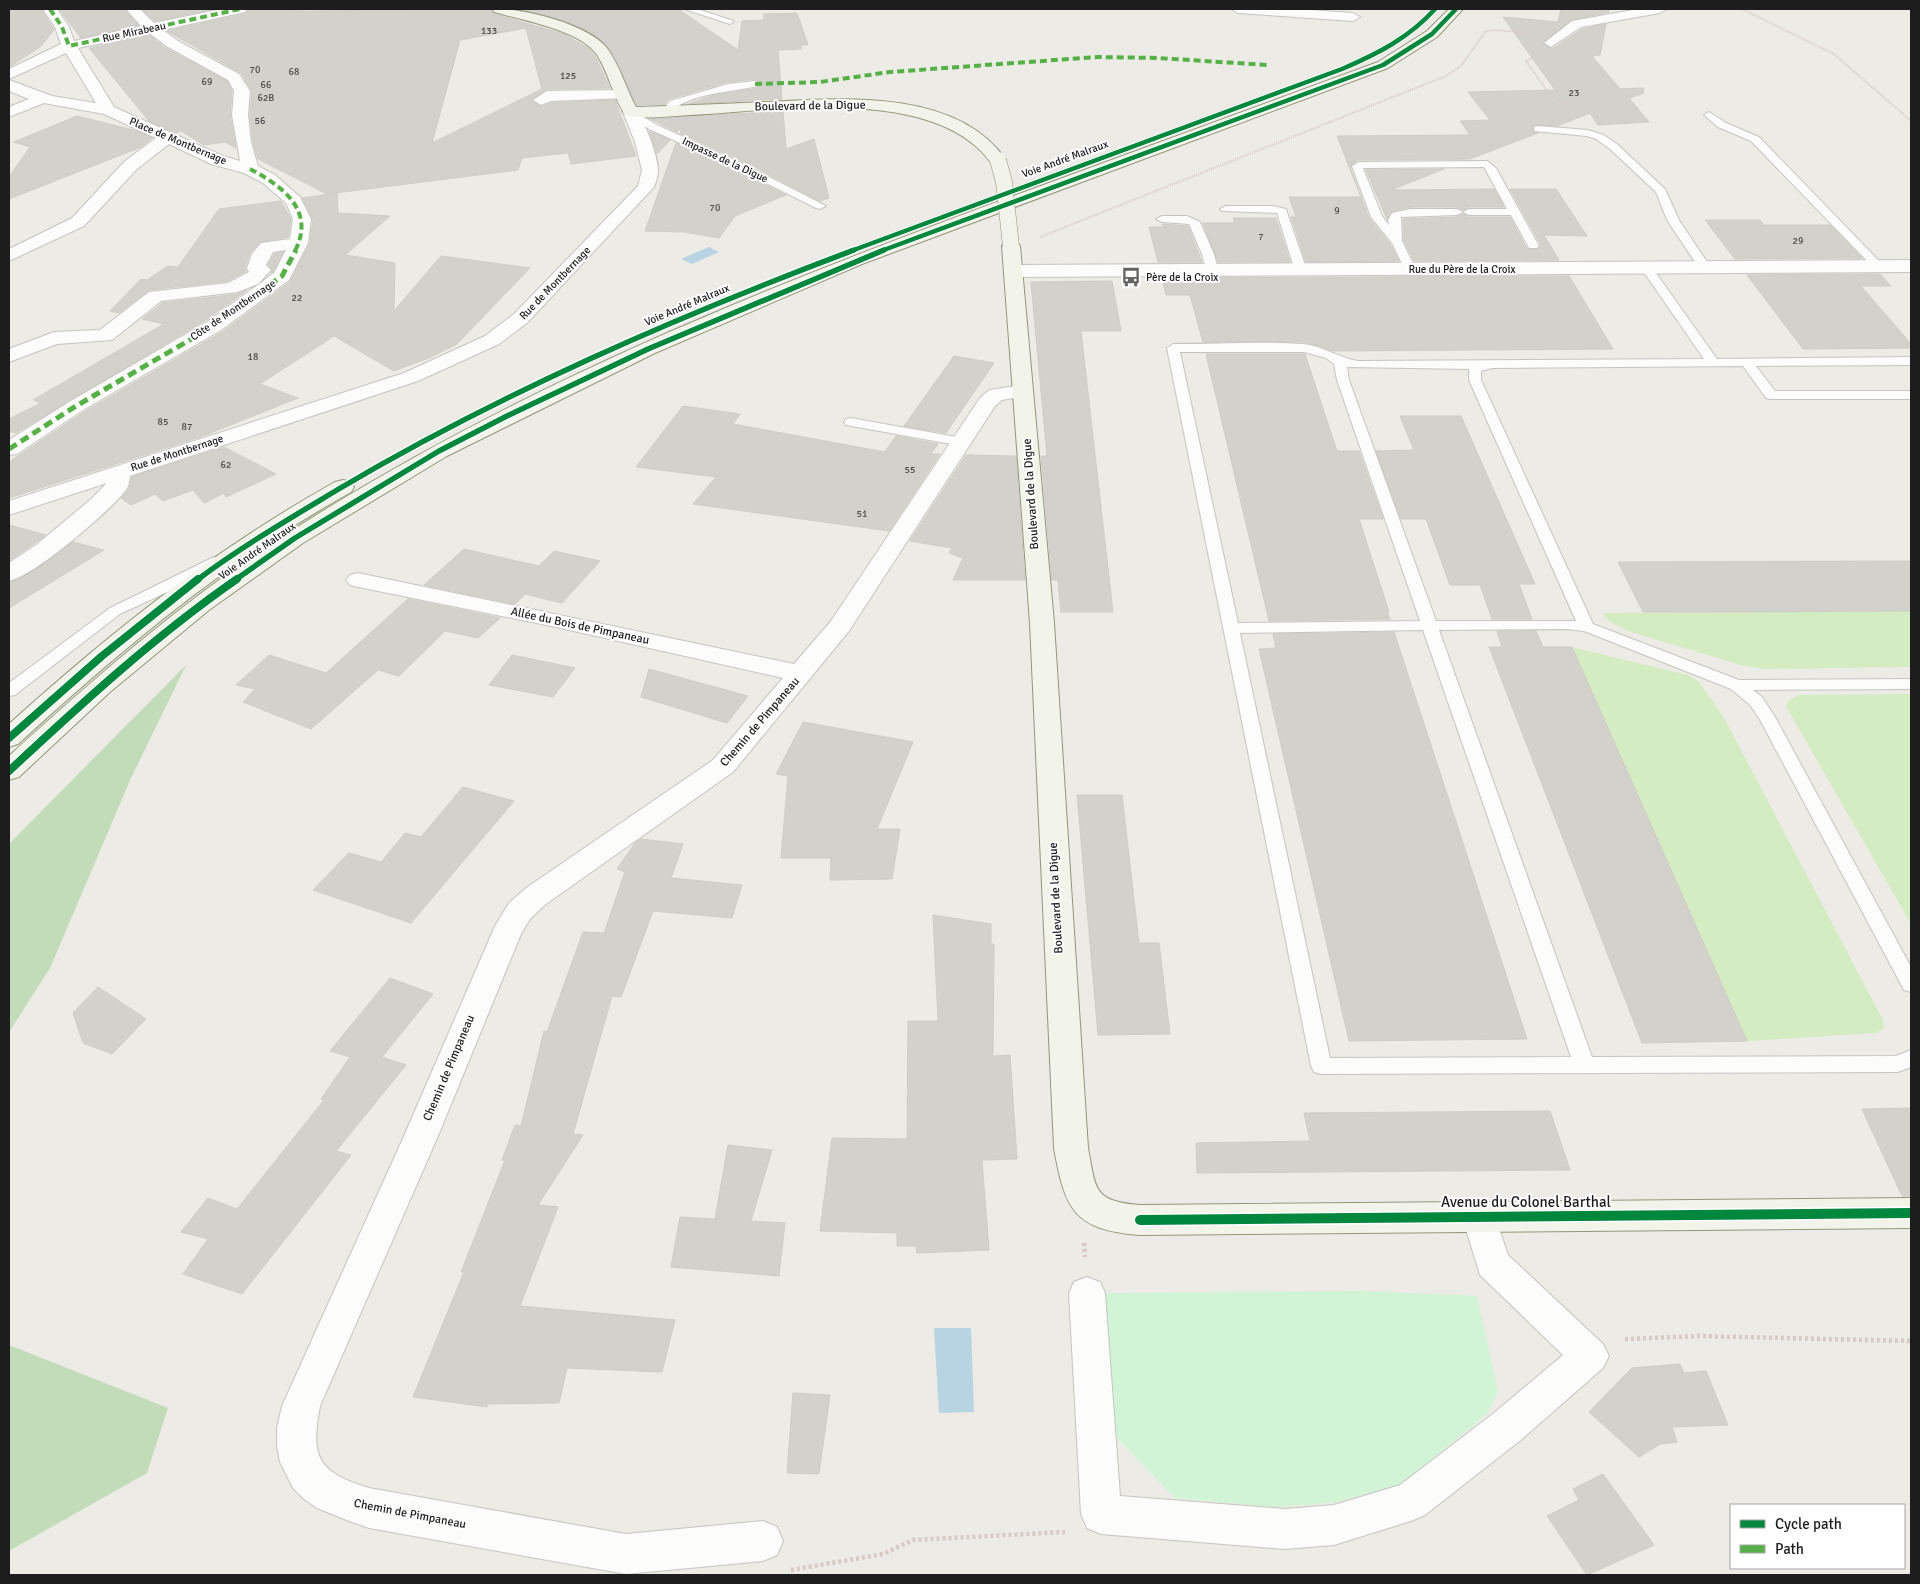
<svg xmlns="http://www.w3.org/2000/svg" width="1920" height="1584" viewBox="0 0 1920 1584" font-family="Signika,sans-serif">
<style>
.grass{fill:#d4ecc2}
.forest{fill:#c2dcb9}
.park{fill:#d2f4d6}
.water{fill:#b8d3e1}
.building{fill:#d3d1cc;stroke:#cfccc6;fill-rule:evenodd}
.lines{fill:none;stroke-linecap:round;stroke-linejoin:round}
.lane-casing{stroke:#c4c4c1;stroke-width:2}
.street-casing{stroke:#c4c4c1;stroke-width:2}
.secondary-casing{stroke:#92967c;stroke-width:2}
.path-far1{stroke:#d7cac4;stroke-width:2;stroke-dasharray:1 1;stroke-linecap:butt}
.path{stroke:#d7cac4;stroke-width:4.5;stroke-dasharray:3 3;stroke-linecap:butt}
.lane{fill:#fcfcfb;fill-rule:evenodd}
.street{fill:#fcfcfb;fill-rule:evenodd}
.secondary{fill:#f2f4e9;fill-rule:evenodd}
.secondary-bridge-casing{stroke:#92967c;stroke-width:17;stroke-linecap:butt}
.secondary-bridge{stroke:#f2f4e9;stroke-width:16}
.quiet-far1{stroke:#55b145;stroke-width:4;stroke-dasharray:7 4;stroke-linecap:butt}
.quiet{stroke:#55b145;stroke-width:5;stroke-dasharray:9 5;stroke-linecap:butt}
.cycleway-far3-casing{stroke:#fff;stroke-width:6}
.cycleway-far2-casing{stroke:#fff;stroke-width:8}
.cycleway-far1-casing{stroke:#fff;stroke-width:11}
.cycleway-casing{stroke:#fff;stroke-width:13}
.cycleway-far3{stroke:#00873e;stroke-width:4.5}
.cycleway-far2{stroke:#00873e;stroke-width:5.5}
.cycleway-far1{stroke:#00873e;stroke-width:8}
.cycleway{stroke:#00873e;stroke-width:10}
.labels{text-anchor:middle;dominant-baseline:central;stroke-width:4;stroke-linejoin:round;paint-order:stroke}
.number-label{font-size:10px;fill:#4a4a49}
.far-street-label{font-size:11px;fill:#1d1d1d;stroke:#fff}
.far-poi-label{font-size:11px;fill:#1d1d1d;stroke:#fff;text-anchor:start}
.street-label{font-size:12px;fill:#1d1d1d;stroke:#fff}
.near-street-label{font-size:15px;fill:#1d1d1d;stroke:#fff}
</style>
<rect width="100%" height="100%" fill="#ecebe5"/>
<g class="grass">
<path d="M1911,611V667L1764,669L1741,665L1628,631L1610,622L1603,613Z"/>
<path d="M1572,647L1688,675L1699,682L1723,716L1884,1022L1883,1029L1876,1033L1747,1041Z"/>
<path d="M1911,694V924L1786,706L1789,700L1798,695Z"/>
</g>
<g class="forest">
<path d="M186,665L131,778L50,968L9,1032V844Z"/>
<path d="M9,1345L168,1408L147,1473L9,1551Z"/>
</g>
<path class="park" d="M1365,1291L1477,1296L1498,1391L1487,1414L1400,1485L1338,1502L1275,1507L1175,1498L1115,1436L1105,1293Z"/>
<g class="water">
<path d="M709,247L719,252L692,264L681,259Z"/>
<path d="M934,1328H971L974,1412L939,1413Z"/>
</g>
<g class="building">
<path d="M9,9H41L54,30L40,47L9,67Z"/>
<path d="M59,9H124L138,25L81,38Z"/>
<path d="M142,9H214L155,21Z"/>
<path d="M249,9L306,11L490,9L494,14L564,34L588,48L595,56L610,88L547,89L531,101L542,107L551,103L615,100L636,156L571,164L568,153L522,158L518,170L327,194L258,159L253,142L250,115L252,91L241,73L167,31L245,14ZM526,28L542,89L432,143L460,40Z"/>
<path d="M518,9H678L738,50L742,21L764,20V14L797,13L808,45H801V49L778,50L782,99L687,104L712,96L758,88L762,84L755,79L727,82L669,99L665,104L637,105L613,54L599,38L571,23Z"/>
<path d="M1561,9H1609V12L1571,20L1542,43L1552,49L1582,29L1606,24L1600,55L1592,56L1620,89L1643,88L1644,93L1629,98L1649,122L1598,125L1590,113L1557,126L1534,125L1533,132L1538,133L1470,159L1358,160L1350,167L1369,218L1390,244L1399,261L1306,262L1291,217H1296L1289,197H1361L1337,136L1470,135L1460,121L1490,120L1468,92L1555,90L1503,17L1558,22Z"/>
<path d="M149,35L167,49L227,81L232,91L230,115L236,148L225,142L204,145L181,131L176,133L149,121L89,48Z"/>
<path d="M783,111L786,149L814,139L829,198L820,201L749,164L680,133L682,127L677,132L651,119Z"/>
<path d="M77,116L137,131L152,138L141,147L9,199V177L30,147L14,142Z"/>
<path d="M649,131L670,140L658,153H657Z"/>
<path d="M676,143L739,172L786,195L735,216L719,238L684,232L645,231Z"/>
<path d="M1444,169L1391,190L1494,189L1504,207H1469L1463,210L1457,207H1411L1392,211L1387,219L1366,170Z"/>
<path d="M1510,189H1556L1587,236L1544,235L1559,260L1414,261L1404,241L1403,219L1457,217L1463,214L1469,217H1510L1527,249H1538L1541,245Z"/>
<path d="M337,193L338,213L390,216L345,255L395,263L394,311L441,256L530,268L457,344L431,357L394,371L334,336L260,384L298,398L203,436L9,498V462L84,412L222,332L290,282L310,243L313,219L302,198Z"/>
<path d="M281,201L291,219L288,237L260,242L250,253L245,267L246,271L227,281L149,290L119,313L110,311L141,279L147,280L168,266L178,267L219,209Z"/>
<path d="M1233,218H1276L1290,262H1218L1203,223H1235Z"/>
<path d="M1705,220H1760L1764,225H1830L1862,258L1735,259Z"/>
<path d="M1162,224L1188,226L1202,262H1158L1149,227H1163Z"/>
<path d="M283,252L273,272L271,273L273,270L268,265L274,254Z"/>
<path d="M1880,274L1891,286H1861L1911,344V348L1803,349L1747,275Z"/>
<path d="M1569,276L1613,349L1333,351L1304,342H1203L1190,295H1166L1162,278Z"/>
<path d="M1112,281L1121,331H1081L1113,612H1061L1058,580H1052L1041,456H1047L1031,282Z"/>
<path d="M247,290L206,320L16,433L9,431V419L41,403L33,400L164,324L142,319L162,303L238,294Z"/>
<path d="M1206,354H1305L1337,451H1359L1383,519H1359L1389,612H1387L1390,619L1269,621Z"/>
<path d="M954,356L994,363L946,433L904,426Z"/>
<path d="M683,406L740,414L733,424L885,452L896,436L938,444L931,454H940L889,531L693,504L716,477L636,467Z"/>
<path d="M1400,416H1461L1535,584H1519L1532,619H1492L1480,585H1450L1426,519H1401L1376,451L1414,450Z"/>
<path d="M224,447L276,474L226,497L224,493L204,503L193,490L163,501L155,494L131,505L121,498L129,489L132,477Z"/>
<path d="M966,455L1016,456L1025,580H953L963,558L949,553L952,548L910,541Z"/>
<path d="M9,525L46,535L9,561Z"/>
<path d="M73,542L104,550L9,608V583L36,569Z"/>
<path d="M464,549L539,566L554,551L600,561L562,603L525,594L515,604L424,585Z"/>
<path d="M1911,561V611L1708,612H1643L1618,562Z"/>
<path d="M408,599L500,618L478,638L445,631L399,676L378,670L311,729L243,702L255,689L236,685L269,655L326,673Z"/>
<path d="M1497,631H1536L1543,647H1572L1747,1041L1642,1043L1489,647H1502Z"/>
<path d="M1394,632L1462,840L1527,1039L1349,1041L1259,649L1276,648L1273,634Z"/>
<path d="M512,655L541,661L575,668L553,697L489,685Z"/>
<path d="M649,669L748,696L727,723L641,697Z"/>
<path d="M803,722L913,742L877,829H900L892,879L830,880L831,858H781L788,776L776,774Z"/>
<path d="M463,787L514,801L411,923L313,890L349,853L381,862L405,833L421,837Z"/>
<path d="M1077,795H1122L1139,943H1159L1170,1034L1098,1035Z"/>
<path d="M641,839L683,844L671,878L742,885L732,918L653,911L621,997L612,996L573,1134L583,1135L538,1205L558,1207L520,1306L675,1320L662,1372L567,1368L559,1403L487,1404V1407L413,1397L464,1272H461L505,1160H502L515,1125L521,1126L544,1031L547,1032L583,932L604,933L625,872L617,869L635,843Z"/>
<path d="M933,915L991,924V944H994L993,1056L1010,1055L1017,1159L982,1160L989,1250L917,1253L916,1246H897V1233L820,1231L832,1138L907,1139L908,1021H938Z"/>
<path d="M390,978L433,994L382,1057L406,1065L336,1151L351,1155L242,1294L183,1274L208,1239L181,1232L208,1198L237,1209L324,1100L321,1099L350,1057L330,1051Z"/>
<path d="M98,987L146,1019L112,1054L83,1043L73,1013Z"/>
<path d="M1911,1108V1196H1902L1862,1109Z"/>
<path d="M1550,1111L1570,1170L1197,1173L1196,1143L1310,1141L1304,1113Z"/>
<path d="M728,1145L772,1150L751,1221L785,1223L779,1276L671,1267L680,1217L715,1219Z"/>
<path d="M1680,1364L1684,1373L1706,1371L1728,1425L1672,1427L1677,1442L1660,1444L1639,1457L1589,1412L1632,1368Z"/>
<path d="M793,1393L830,1395L819,1474L787,1473Z"/>
<path d="M1603,1474L1654,1545L1587,1575L1547,1516L1579,1500L1573,1489Z"/>
</g>
<g class="lines">
<defs>
<g id="lane">
<path d="M684,9H697L734,21L730,24Z"/>
<path d="M755,81L760,84L758,86C734,92 686,93 671,113L662,111L670,101L728,84Z"/>
<path d="M631,109L657,125L748,166L826,206L820,209L816,208L740,170L649,129L627,114L626,112Z"/>
<path d="M1709,112L1726,123L1759,137L1882,264V268H1874L1751,141L1718,127L1704,115Z"/>
<path d="M1538,126L1588,130L1604,135L1618,145L1665,189L1679,220L1711,268L1709,270L1705,272L1699,268L1667,220L1656,192L1610,149L1596,139L1587,136L1534,131V127Z"/>
<path d="M1487,161L1496,168L1539,246L1537,248H1529L1511,215H1469L1463,212L1469,209H1507L1484,167L1363,168L1382,216L1389,225L1388,220L1392,213L1411,209H1457L1463,212L1457,215L1401,217L1402,241L1416,270L1410,274L1406,272L1392,243L1371,217L1352,166L1359,162Z"/>
<path d="M1226,206H1273L1286,209L1307,271L1305,273L1301,275L1295,271L1277,213L1222,211L1220,209Z"/>
<path d="M1187,216L1200,222L1214,254L1218,270L1216,272L1212,274L1206,270L1202,254L1189,224L1162,222L1156,219L1162,216Z"/>
<path d="M1647,264L1651,266L1717,359L1911,357V365L1756,366L1775,391H1911V399H1771L1766,398L1743,366L1492,368L1481,371V380L1593,624L1739,680L1911,679V689L1753,690L1762,697L1775,717L1911,967V992L1904,990L1759,718L1750,705L1731,689L1584,631L1567,629L1439,630L1592,1057L1896,1056L1911,1050V1067L1898,1072L1321,1074L1314,1072L1311,1066L1167,348L1173,344C1216,344 1261,341 1304,344C1323,346 1339,358 1358,361L1704,359L1641,268ZM1180,352H1304L1326,358L1334,364L1337,380L1420,621L1238,623ZM1347,367L1469,369V380L1576,621H1436L1349,380ZM1423,630L1571,1057L1330,1058L1240,633Z"/>
<path d="M851,418L962,438L969,442L962,446L846,425L844,422L846,419Z"/>
<path d="M214,557L219,558L221,561L219,564L174,589L120,614L15,695L9,696V683L110,608Z"/>
</g>
<g id="street">
<path d="M43,9H57L69,27L74,41L141,26L126,9H140L154,23L222,9H247L245,12L163,30L178,41L239,74L250,91L248,115L251,142L258,166L275,175L300,197L311,219L308,243L289,280L221,330L83,410L17,454L9,455V440L69,402L207,322L274,273L286,250L273,252L266,265L271,270L258,284L238,292L161,301L112,340L57,344L9,362V349L54,332L100,330L149,292L228,283L249,272L247,268L252,254L261,243L290,239L293,219L286,203L263,183L244,173L211,164L169,144L137,169L84,226L9,261V249L72,218L125,161L156,138L104,114L44,103L9,117V107L29,99L9,91V80L52,96L96,103L66,53L9,79V69L61,44L55,27ZM149,33L168,47L228,80L234,91L232,115L240,161L223,156L114,107L78,48Z"/>
<path d="M1231,9H1295L1353,13L1360,17L1353,21L1238,13Z"/>
<path d="M1638,9H1667L1660,13L1581,27L1551,47L1544,43L1572,21Z"/>
<path d="M622,90L627,92L630,95L627,98L551,101L541,105L533,100L547,91Z"/>
<path d="M631,107C642,110 659,159 658,171C658,176 656,182 654,187L528,322L499,344L418,381L130,476C129,481 129,486 126,490C109,512 34,576 9,581V563L36,545L90,500L107,483L9,515V501L404,373L485,336L514,314L638,186L642,170L635,142L623,112Z"/>
<path d="M1911,260V272L1013,277L1006,275L1004,271L1006,267L1013,265Z"/>
<path d="M1023,385L1030,387L1033,391L1030,395L1002,400L995,406L849,631L733,772L546,904L530,919L521,934L438,1136L320,1406C310,1458 318,1472 369,1488L626,1534L763,1521L777,1527L783,1541L777,1555L763,1561L626,1574L369,1528L349,1521L317,1508L304,1499L293,1488L280,1462L277,1446V1428L282,1406L404,1136L495,926L509,903L526,888L713,760L783,678L551,626L358,587L350,585L346,580L350,575L358,573L794,664L831,621L980,398L989,390Z"/>
<path d="M1479,1201L1491,1205L1508,1255L1603,1344L1609,1356L1603,1368L1522,1439L1425,1515L1411,1521L1334,1545L1285,1549L1101,1534L1087,1528L1081,1514L1069,1293L1074,1282L1087,1277L1100,1282L1105,1293L1120,1496L1285,1509L1334,1505L1400,1485L1494,1413L1563,1355L1480,1275L1462,1216L1467,1205Z"/>
</g>
<g id="secondary">
<path d="M492,9C521,7 588,24 607,48C620,66 626,88 636,107C679,106 722,104 765,102C841,98 957,88 1006,160L1004,164H992C936,84 774,111 690,115C670,116 645,120 625,115C613,97 609,74 597,55C581,30 521,20 494,12Z"/>
<path d="M1449,9H1463L1437,37L1388,68L862,264L655,353L447,456L303,543L209,610L110,692L19,777L9,780V756C97,676 187,597 288,533C517,385 773,284 1027,191C1144,148 1261,105 1378,62L1427,31Z"/>
<path d="M1011,241L1017,242L1020,246L1054,623L1088,1148C1096,1190 1093,1201 1140,1205L1911,1198V1228L1140,1235C1074,1230 1065,1210 1054,1148L1030,623L1002,246L1005,242Z"/>
<path d="M343,480L351,482L354,487L351,492C225,562 124,647 18,744L9,747V724C111,632 215,549 335,482Z"/>
</g>
</defs>
<use href="#lane" class="lane-casing"/>
<use href="#street" class="street-casing"/>
<use href="#secondary" class="secondary-casing"/>
<g class="path-far1">
<path d="M1742,9L1834,54L1911,121"/>
<path d="M1532,58L1526,61L1548,92L1567,106"/>
<path d="M1040,237L1446,76L1461,66L1485,32L1493,30L1529,33"/>
</g>
<g class="path">
<path d="M1084,1243L1085,1257"/>
<path d="M1625,1339L1699,1336L1911,1341"/>
<path d="M791,1570L883,1554L913,1540L1065,1532"/>
</g>
<use href="#lane" class="lane"/>
<use href="#street" class="street"/>
<use href="#secondary" class="secondary"/>
<defs>
<path id="secondary-bridge" d="M998,160L1004,182L1011,246"/>
</defs>
<use href="#secondary-bridge" class="secondary-bridge-casing"/>
<use href="#secondary-bridge" class="secondary-bridge"/>
<g class="quiet-far1">
<path d="M50,9L62,27L69,46L240,9"/>
<path d="M755,84L820,82L890,72L1097,57L1158,58L1267,65"/>
<path d="M250,169C282,186 316,210 295,251"/>
</g>
<path class="quiet" d="M9,449L76,406L214,326L282,276L296,250"/>
<defs>
<g id="cycleway-far3">
<path d="M851,251L1342,69C1377,54 1409,38 1435,9"/>
<path d="M881,251L1383,65L1432,34L1456,9"/>
</g>
<g id="cycleway-far2">
<path d="M197,580C241,547 289,519 337,490C501,393 676,317 854,250"/>
<path d="M235,580L295,538L439,451L509,415L648,349L884,250"/>
</g>
<g id="cycleway-far1">
<path d="M9,738L102,656L198,579"/>
<path d="M9,771C82,703 155,636 237,579"/>
</g>
<path id="cycleway" d="M1140,1220L1911,1213"/>
</defs>
<use href="#cycleway-far3" class="cycleway-far3-casing"/>
<use href="#cycleway-far2" class="cycleway-far2-casing"/>
<use href="#cycleway-far1" class="cycleway-far1-casing"/>
<use href="#cycleway" class="cycleway-casing"/>
<use href="#cycleway-far3" class="cycleway-far3"/>
<use href="#cycleway-far2" class="cycleway-far2"/>
<use href="#cycleway-far1" class="cycleway-far1"/>
<use href="#cycleway" class="cycleway"/>
</g>
<defs>
<symbol id="bus-bare" viewBox="-9 -9 18 18"><path d="M-5-6H5V4H4V6H2V4H-2V6H-4V4H-5ZM-3.5-4V0h7V-4ZM-3.5 1.2v1.5H-2V1.2ZM2 1.2v1.5H3.5V1.2Z" fill="#656563" stroke="#fff" stroke-width="2.5" paint-order="stroke"/></symbol>
</defs>
<g fill-rule="evenodd">
<use href="#bus-bare" x="1117" y="263" width="28" height="28"/>
</g>
<g class="labels">
<g class="number-label">
<text x="489" y="31">133</text>
<text x="255" y="70">70</text>
<text x="294" y="72">68</text>
<text x="568" y="76">125</text>
<text x="207" y="82">69</text>
<text x="266" y="85">66</text>
<text x="1574" y="93">23</text>
<text x="266" y="98">62B</text>
<text x="260" y="121">56</text>
<text x="715" y="208">70</text>
<text x="1337" y="211">9</text>
<text x="1261" y="237">7</text>
<text x="1798" y="241">29</text>
<text x="297" y="298">22</text>
<text x="253" y="357">18</text>
<text x="163" y="422">85</text>
<text x="187" y="427">87</text>
<text x="226" y="465">62</text>
<text x="910" y="470">55</text>
<text x="862" y="514">51</text>
</g>
<g class="far-street-label">
<text transform="translate(134 32) rotate(-12)">Rue Mirabeau</text>
<text transform="translate(178 141) rotate(23)">Place de Montbernage</text>
<text transform="translate(1065 159) rotate(-20)">Voie André Malraux</text>
<text transform="translate(725 160) rotate(25)">Impasse de la Digue</text>
<text x="1462" y="269">Rue du Père de la Croix</text>
<text transform="translate(555 283) rotate(-46)">Rue de Montbernage</text>
<text transform="translate(687 305) rotate(-23)">Voie André Malraux</text>
<text transform="translate(233 310) rotate(-34)">Côte de Montbernage</text>
<text transform="translate(177 453) rotate(-18)">Rue de Montbernage</text>
<text transform="translate(257 551) rotate(-35)">Voie André Malraux</text>
</g>
<g class="far-poi-label">
<text x="1146" y="277">Père de la Croix</text>
</g>
<g class="street-label">
<text transform="translate(810 106) rotate(-1)">Boulevard de la Digue</text>
<text transform="translate(1031 494) rotate(-94)">Boulevard de la Digue</text>
<text transform="translate(580 626) rotate(12)">Allée du Bois de Pimpaneau</text>
<text transform="translate(760 722) rotate(-49)">Chemin de Pimpaneau</text>
<text transform="translate(1056 898) rotate(-93)">Boulevard de la Digue</text>
<text transform="translate(449 1068) rotate(-67)">Chemin de Pimpaneau</text>
<text transform="translate(410 1514) rotate(11)">Chemin de Pimpaneau</text>
</g>
<g class="near-street-label">
<text x="1526" y="1202">Avenue du Colonel Barthal</text>
</g>
</g>
<rect width="1920" height="1584" fill="none" stroke="#1d1d1d" stroke-width="20"/>
<rect x="1730" y="1504" width="175" height="65" fill="#ffffff" stroke="#a5a5a5"/>
<rect x="1740" y="1520" width="25" height="8" fill="#00873e" stroke="#a5a5a5"/>
<text x="1775" y="1529" font-size="15" fill="#1d1d1d">Cycle path</text>
<rect x="1740" y="1545" width="25" height="8" fill="#55b145" stroke="#a5a5a5"/>
<text x="1775" y="1554" font-size="15" fill="#1d1d1d">Path</text>
</svg>
